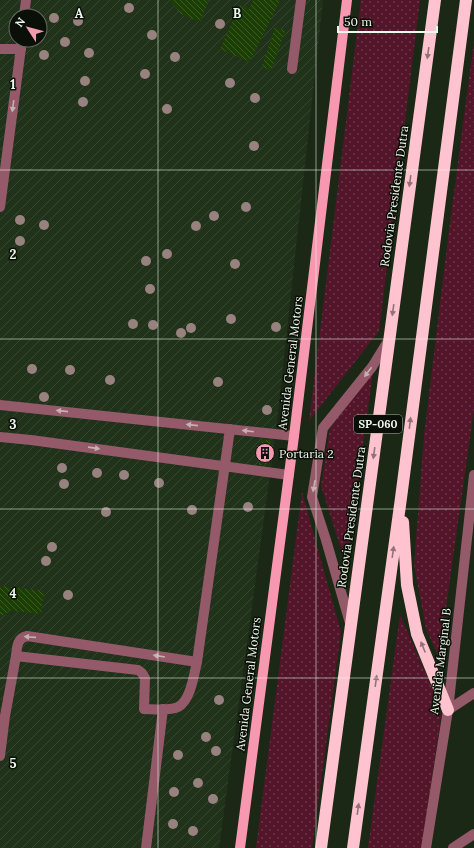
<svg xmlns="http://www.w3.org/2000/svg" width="474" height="848" viewBox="0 0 474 848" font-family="Lora,serif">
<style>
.industrial{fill:url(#industrial-furrows);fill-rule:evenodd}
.grass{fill:url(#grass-dots)}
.building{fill:url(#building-back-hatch)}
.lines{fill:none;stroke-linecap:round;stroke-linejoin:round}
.minor{stroke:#945a69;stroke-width:10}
.major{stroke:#f897b0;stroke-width:10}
.highway{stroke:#ffc3d0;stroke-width:12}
.tree{fill:#988280}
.oneway{fill:#917276}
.oneway2{fill:#c6b1b1}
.grid{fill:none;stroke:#eff8ec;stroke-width:1;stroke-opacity:0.55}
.labels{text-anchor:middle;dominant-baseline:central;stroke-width:3;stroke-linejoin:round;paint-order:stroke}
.shield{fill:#0a0f07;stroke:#aab2a7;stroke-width:1}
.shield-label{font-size:11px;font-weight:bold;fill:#eff8ec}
.street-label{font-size:12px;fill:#eff8ec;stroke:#0a0f07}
.poi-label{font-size:12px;fill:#eff8ec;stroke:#0a0f07;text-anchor:start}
.grid-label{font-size:13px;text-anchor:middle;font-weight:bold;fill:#eff8ec;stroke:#0a0f07;stroke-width:3;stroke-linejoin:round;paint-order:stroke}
</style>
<defs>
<pattern id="industrial-furrows" width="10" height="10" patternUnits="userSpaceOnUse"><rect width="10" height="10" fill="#21321a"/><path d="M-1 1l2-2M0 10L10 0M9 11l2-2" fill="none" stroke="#374630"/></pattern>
<pattern id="grass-dots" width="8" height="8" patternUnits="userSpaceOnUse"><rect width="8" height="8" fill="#53152a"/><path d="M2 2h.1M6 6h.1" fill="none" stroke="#6c3849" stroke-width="1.8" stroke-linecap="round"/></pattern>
<pattern id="building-back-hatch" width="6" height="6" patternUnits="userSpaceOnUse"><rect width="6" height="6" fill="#1b3e03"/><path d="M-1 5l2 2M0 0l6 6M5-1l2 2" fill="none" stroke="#3c5b28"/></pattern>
</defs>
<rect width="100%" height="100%" fill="#1c2816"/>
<path class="industrial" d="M0,0H323L276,430L219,848H0ZM16,16H40V40H16Z"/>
<g class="grass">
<path d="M361,0H420L379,331L309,421Z"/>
<path d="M474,41V409L439,657L426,629L414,565L424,436L448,238Z"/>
<path d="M373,372L346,565L321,486L330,428Z"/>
<path d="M302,492L341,632L312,848H256Z"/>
<path d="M400,615L432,688L441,716L422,848H368Z"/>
</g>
<g class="building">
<path d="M170,0H209L200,22L181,14Z"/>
<path d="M253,0H280L250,62L220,49L240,5L249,9Z"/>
<path d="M275,27L285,31L271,71L262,66Z"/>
<path d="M262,439L271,441L266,465H259Z"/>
<path d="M0,586L44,591L41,614L7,610V615H0Z"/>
</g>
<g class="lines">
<g class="minor">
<path d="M24,16L26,0"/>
<path d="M0,49H21"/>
<path d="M292,69L301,0"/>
<path d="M0,207L22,40"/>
<path d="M0,405L294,436"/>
<path d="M0,437L31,440L289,475"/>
<path d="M350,623L326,540L312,497L323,428L372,367L388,341"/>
<path d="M16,656C17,647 17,638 27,636L197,662"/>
<path d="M448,710L474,693"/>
<path d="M0,756L5,716L16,656L138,670L142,673L145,678L144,709C153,709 170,711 178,707C191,700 194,674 197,662L230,429"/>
<path d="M146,848L163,709"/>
<path d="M426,848L448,710L474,475"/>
<path d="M453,848L474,834"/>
</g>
<path class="major" d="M240,848L294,436L347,0"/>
<g class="highway">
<path d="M403,522L407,585L417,634L448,710"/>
<path d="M321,848L435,0"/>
<path d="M353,848L401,498L466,0"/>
</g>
</g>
<g class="tree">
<circle cx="129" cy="8" r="5"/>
<circle cx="54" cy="18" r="5"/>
<circle cx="78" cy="21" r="5"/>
<circle cx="220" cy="24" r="5"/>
<circle cx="152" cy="35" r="5"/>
<circle cx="65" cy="42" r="5"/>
<circle cx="89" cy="53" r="5"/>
<circle cx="44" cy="55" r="5"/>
<circle cx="175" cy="57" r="5"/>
<circle cx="145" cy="74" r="5"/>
<circle cx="85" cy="81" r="5"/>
<circle cx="230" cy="83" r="5"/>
<circle cx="255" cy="98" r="5"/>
<circle cx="83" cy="102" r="5"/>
<circle cx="167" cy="109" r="5"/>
<circle cx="254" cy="146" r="5"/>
<circle cx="246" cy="207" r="5"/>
<circle cx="214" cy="216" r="5"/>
<circle cx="20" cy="220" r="5"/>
<circle cx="44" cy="225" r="5"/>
<circle cx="196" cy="226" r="5"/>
<circle cx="20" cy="241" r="5"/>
<circle cx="167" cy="254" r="5"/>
<circle cx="146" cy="261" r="5"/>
<circle cx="235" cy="264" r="5"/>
<circle cx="150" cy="289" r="5"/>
<circle cx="231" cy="319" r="5"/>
<circle cx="133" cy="324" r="5"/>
<circle cx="153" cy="325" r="5"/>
<circle cx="276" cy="327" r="5"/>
<circle cx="191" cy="328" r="5"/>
<circle cx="181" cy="333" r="5"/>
<circle cx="32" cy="369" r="5"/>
<circle cx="70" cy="370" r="5"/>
<circle cx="110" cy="380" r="5"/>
<circle cx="218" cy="382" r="5"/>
<circle cx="44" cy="397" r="5"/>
<circle cx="267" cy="410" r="5"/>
<circle cx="62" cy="468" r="5"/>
<circle cx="97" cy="473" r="5"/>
<circle cx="124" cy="475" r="5"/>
<circle cx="159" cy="483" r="5"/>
<circle cx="64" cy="484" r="5"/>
<circle cx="248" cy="507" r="5"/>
<circle cx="192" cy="510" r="5"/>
<circle cx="106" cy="512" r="5"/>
<circle cx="52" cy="547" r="5"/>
<circle cx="46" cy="561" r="5"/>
<circle cx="68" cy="595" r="5"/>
<circle cx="219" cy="700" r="5"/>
<circle cx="206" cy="737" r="5"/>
<circle cx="216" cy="751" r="5"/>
<circle cx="178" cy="755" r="5"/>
<circle cx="198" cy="783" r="5"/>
<circle cx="174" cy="792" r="5"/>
<circle cx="213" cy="799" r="5"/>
<circle cx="173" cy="824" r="5"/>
<circle cx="193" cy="831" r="5"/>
</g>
<defs><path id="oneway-solid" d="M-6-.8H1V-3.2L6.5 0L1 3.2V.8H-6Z"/></defs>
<g class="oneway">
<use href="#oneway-solid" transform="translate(428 53) rotate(98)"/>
<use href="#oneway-solid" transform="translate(410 181) rotate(98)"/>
<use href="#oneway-solid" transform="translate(393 310) rotate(98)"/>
<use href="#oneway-solid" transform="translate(410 423) rotate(-83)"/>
<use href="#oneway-solid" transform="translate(374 453) rotate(98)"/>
<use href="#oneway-solid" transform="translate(393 552) rotate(-82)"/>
<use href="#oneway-solid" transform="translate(423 647) rotate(-112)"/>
<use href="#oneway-solid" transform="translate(376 681) rotate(-82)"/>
<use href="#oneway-solid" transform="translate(358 809) rotate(-82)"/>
</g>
<g class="oneway2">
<use href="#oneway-solid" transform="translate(13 106) rotate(98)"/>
<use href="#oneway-solid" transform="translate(368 372) rotate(127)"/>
<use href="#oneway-solid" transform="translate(62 411) rotate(-174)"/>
<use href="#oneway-solid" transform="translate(192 425) rotate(-174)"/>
<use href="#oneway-solid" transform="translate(248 431) rotate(-173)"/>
<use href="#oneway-solid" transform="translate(94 448) rotate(8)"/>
<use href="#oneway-solid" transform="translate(314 486) rotate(100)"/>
<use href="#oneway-solid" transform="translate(30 637) rotate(-176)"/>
<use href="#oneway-solid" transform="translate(159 656) rotate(-171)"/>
</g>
<path class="grid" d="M158,0V848M316,0V848M0,170H474M0,339H474M0,509H474M0,678H474"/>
<defs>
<symbol id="building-disc" viewBox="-11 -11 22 22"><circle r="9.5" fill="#f29ab0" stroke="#0a0f07"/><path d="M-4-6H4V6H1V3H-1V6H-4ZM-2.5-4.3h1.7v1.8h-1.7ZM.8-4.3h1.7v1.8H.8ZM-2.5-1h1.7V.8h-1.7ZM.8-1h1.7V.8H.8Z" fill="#111"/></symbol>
</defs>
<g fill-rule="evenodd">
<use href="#building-disc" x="254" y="442" width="22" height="22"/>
</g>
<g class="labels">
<rect class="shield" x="354" y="415" width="48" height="18" rx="3"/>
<g class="shield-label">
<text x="378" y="424">SP-060</text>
</g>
<g class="street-label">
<text transform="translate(394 196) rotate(-82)">Rodovia Presidente Dutra</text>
<text transform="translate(290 363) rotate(-83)">Avenida General Motors</text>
<text transform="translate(351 517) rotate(-82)">Rodovia Presidente Dutra</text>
<text transform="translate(440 661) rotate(-83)">Avenida Marginal B</text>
<text transform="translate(248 684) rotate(-83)">Avenida General Motors</text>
</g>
<g class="poi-label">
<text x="279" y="453">Portaria 2</text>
</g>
</g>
<g class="grid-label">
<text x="79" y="18">A</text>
<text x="237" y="18">B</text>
<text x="13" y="89">1</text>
<text x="13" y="259">2</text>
<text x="13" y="429">3</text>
<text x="13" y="598">4</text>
<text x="13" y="768">5</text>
</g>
<g transform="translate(28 28) rotate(306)"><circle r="19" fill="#0a0f07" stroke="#666c63"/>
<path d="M0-3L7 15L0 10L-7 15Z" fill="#f29ab0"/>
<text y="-6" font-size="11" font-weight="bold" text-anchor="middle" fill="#eff8ec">N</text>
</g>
<path d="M338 26v6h99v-6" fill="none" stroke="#eff8ec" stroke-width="2"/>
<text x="344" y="26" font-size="12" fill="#eff8ec" stroke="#0a0f07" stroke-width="3" paint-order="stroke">50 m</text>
</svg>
